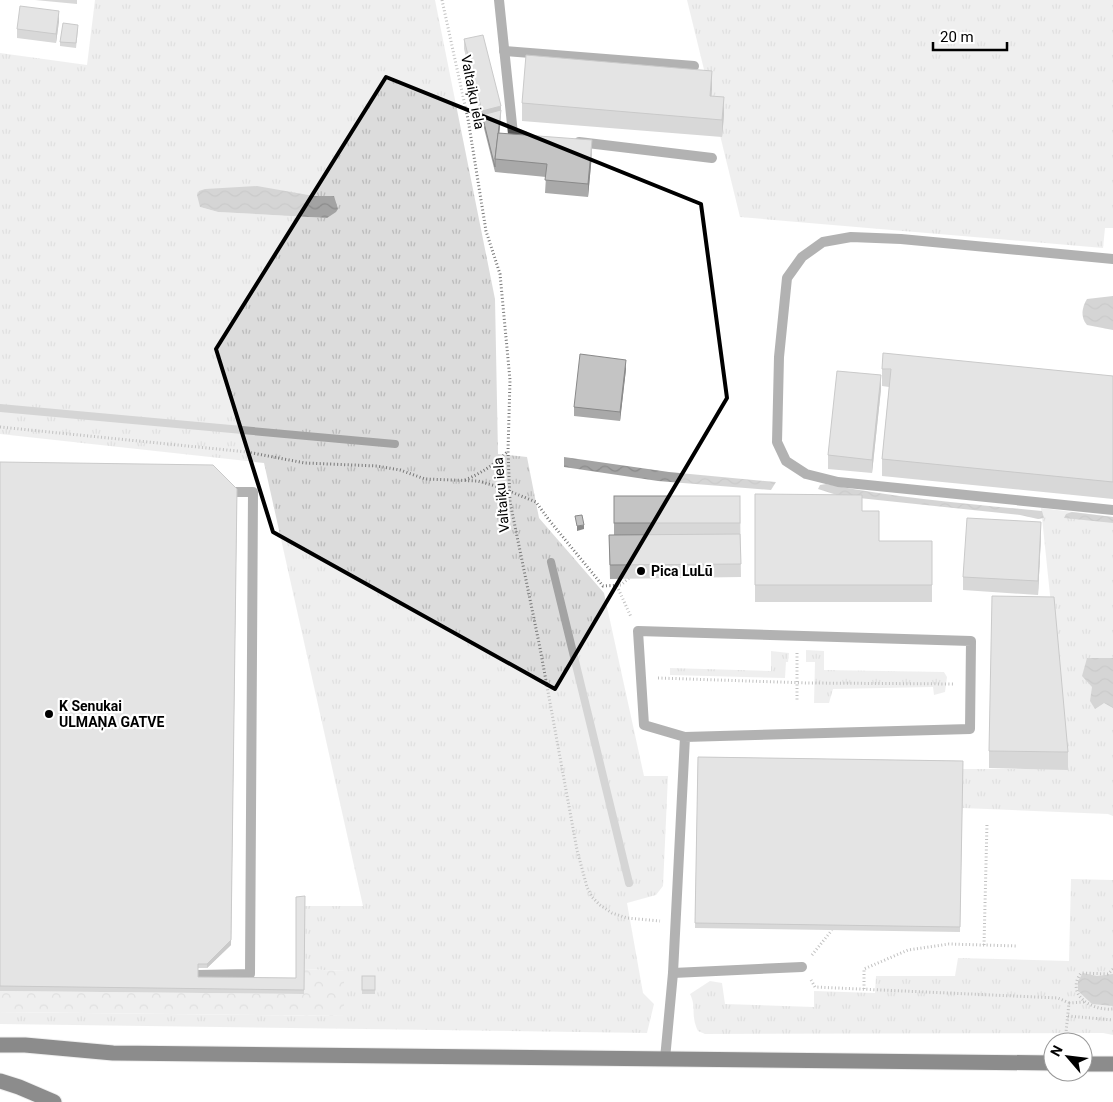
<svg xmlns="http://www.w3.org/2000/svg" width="1113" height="1102" viewBox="0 0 1113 1102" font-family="Roboto,sans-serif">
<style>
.grass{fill:url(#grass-tufts);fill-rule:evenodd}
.forest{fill:url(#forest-crowns)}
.water{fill:url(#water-waves)}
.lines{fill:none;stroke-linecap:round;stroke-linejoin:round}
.stream{stroke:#a3a3a3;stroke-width:8}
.highway-casing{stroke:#dbdbdb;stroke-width:17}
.path{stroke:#777;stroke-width:3;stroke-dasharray:1 2.5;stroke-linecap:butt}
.lane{stroke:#555;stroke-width:10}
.highway{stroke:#000;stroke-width:15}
.wall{fill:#a9a9a9}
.shaded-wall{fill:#898989}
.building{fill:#c4c4c4;stroke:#898989}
.marked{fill:none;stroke:#000;stroke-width:4;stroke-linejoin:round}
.poi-dot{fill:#000;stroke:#fff;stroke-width:2}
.labels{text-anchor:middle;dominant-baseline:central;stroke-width:4.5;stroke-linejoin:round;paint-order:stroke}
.street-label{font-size:14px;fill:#000;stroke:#fff}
.poi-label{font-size:14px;font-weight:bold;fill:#000;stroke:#fff;text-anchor:start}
</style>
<defs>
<pattern id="grass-tufts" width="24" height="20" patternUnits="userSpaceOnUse" patternTransform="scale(1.25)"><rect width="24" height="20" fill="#dcdcdc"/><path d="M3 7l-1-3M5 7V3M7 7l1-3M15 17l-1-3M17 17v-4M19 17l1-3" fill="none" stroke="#bbb"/></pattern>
<pattern id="forest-crowns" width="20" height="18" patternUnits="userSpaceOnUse" patternTransform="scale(1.25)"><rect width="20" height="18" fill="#dcdcdc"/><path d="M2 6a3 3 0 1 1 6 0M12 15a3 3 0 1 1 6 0" fill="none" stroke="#bbb"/></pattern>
<pattern id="water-waves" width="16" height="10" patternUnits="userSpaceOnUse" patternTransform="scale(1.25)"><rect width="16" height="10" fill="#a3a3a3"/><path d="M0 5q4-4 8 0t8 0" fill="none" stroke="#8b8b8b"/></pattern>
</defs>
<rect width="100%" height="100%" fill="#fff"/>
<g class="grass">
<path d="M95,0H435L495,299L498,454L527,457L539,518L604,593L644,776H668L663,886L656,895L627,903L643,993L654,1004L647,1033L0,1024V1012L344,1016V971L304,969V906H363L264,463L0,434V53L87,65ZM314,196H334L327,218L218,212L200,207Z"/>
<path d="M687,0H1113V228H1105L1103,248L740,217Z"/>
<path d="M1041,508L1113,517V816L1108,814L962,808L963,769H1068Z"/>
<path d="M806,650L824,651V670L944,672L947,677L945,692L934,695L933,687L833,689L829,703H814L815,662H806Z"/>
<path d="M771,651L789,653L788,662H786L785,678L670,675V668L771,671Z"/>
<path d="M1071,879L1113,880V1035L1103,1033L705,1034L698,1031C690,1015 697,1008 690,994L710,981L722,983L725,1004L814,1007V991L875,993L876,976H955L958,958L1069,961Z"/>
</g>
<path class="forest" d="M304,969L344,971V1016L0,1012V991L303,994Z"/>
<g class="water">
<path d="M257,186L314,196H334L338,209L336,212L327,218L218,212L200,207L197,195L199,191L205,189Z"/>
<path d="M1113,296V330L1087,325C1080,317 1082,307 1087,299Z"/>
<path d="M564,457L669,472L776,482L771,490L658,481L564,467Z"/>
<path d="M826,484C897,498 970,504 1042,511L1044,518L1038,519L1020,515L840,496L818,489L820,485Z"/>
<path d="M1072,512L1113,517V523L1064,518L1066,514Z"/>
<path d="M1087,658H1113V708L1104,703L1095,709L1090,701L1092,687L1082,676Z"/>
<path d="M1083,973L1097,976L1113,974V1006L1092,1004L1078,991V981Z"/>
</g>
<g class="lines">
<g class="stream">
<path d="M0,408L395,444"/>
<path d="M551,562L629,883"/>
</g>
<defs>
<g id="highway">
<path d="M0,1045H25L113,1053L1053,1063"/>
<path d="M1083,1064H1113"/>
<path d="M0,1081L19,1087L54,1102"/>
</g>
</defs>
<use href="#highway" class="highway-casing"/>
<g class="path">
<path d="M442,0L468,119L486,231L500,274L510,380L508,451L510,502L540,648L577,850L587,887L592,897L600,905L612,913L627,918L660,921"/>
<path d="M0,427L247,452L305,463L377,466L400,470L425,479L478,481L499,487L536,502L549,520L603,586L621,585L629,578"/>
<path d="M465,480C482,473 495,464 508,451"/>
<path d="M617,586L631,617"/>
<path d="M797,653V702"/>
<path d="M658,678L808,683L955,684"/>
<path d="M984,945L987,823"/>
<path d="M812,955L832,930"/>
<path d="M1113,969L1108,974L1081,973C1065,995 1092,1011 1113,1009"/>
<path d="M811,980L815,987L1058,998L1069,1003L1065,1042"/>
<path d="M864,989V969L908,950L949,944L1018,946"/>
<path d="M1069,1003L1085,1002"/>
<path d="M1068,1016L1113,1020"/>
</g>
<g class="lane">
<path d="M499,0L513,134L524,136"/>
<path d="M504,51L694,66"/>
<path d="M579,142L712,158"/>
<path d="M1113,259L901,239L851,237L823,242L802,257L787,278L779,357L777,442L786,461L806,474L838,482L1113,510"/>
<path d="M673,973L802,967"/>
<path d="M198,975L250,974L253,492H236"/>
<path d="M665,1059L673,973L685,737L970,729L971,641L638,631L644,725L685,737"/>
</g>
<use href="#highway" class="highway"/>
</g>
<g class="wall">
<path d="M35,0H77V4Z"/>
<path d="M59,21L56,43L17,38V29Z"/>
<path d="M78,29L76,48L60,46V42Z"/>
<path d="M464,39L501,115L499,133L592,154L588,197L545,193L546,177L495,172L464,49Z"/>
<path d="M712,88L711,96L724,115L722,137L522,121V103Z"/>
<path d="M626,369L620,421L574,416V407Z"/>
<path d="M882,369L1113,376V499L882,476V459L889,387L882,386Z"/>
<path d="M881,389L872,473L828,469V455Z"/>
<path d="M0,462L231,945L207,968H198V977L296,978L305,896L304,994L0,991Z"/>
<path d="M755,494L862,511L879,541H932V602H755Z"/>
<path d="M614,496H740L741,577L610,579L609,535H614Z"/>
<path d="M1041,536L1038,595L963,590V577Z"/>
<path d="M989,751L1068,752V770L989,768Z"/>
<path d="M698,757L963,761L960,932L695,928Z"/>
<rect x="362" y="976" width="13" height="18"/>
</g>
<g class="shaded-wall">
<path d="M59,11V21L56,43V34Z"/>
<path d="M712,71V88L710,114V96Z"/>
<path d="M724,97V115L722,137V120Z"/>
<path d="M501,106V115L498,147L482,115V111Z"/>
<path d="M592,140V154L588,197V184Z"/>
<path d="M626,360V369L620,421V412Z"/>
<path d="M881,375V389L872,473V460Z"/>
<path d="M237,489L231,945L207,968V964Z"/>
<path d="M1041,522V536L1038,595V581Z"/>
<path d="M584,525V529L577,531V526Z"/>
</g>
<g class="building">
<path d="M20,6L59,11L56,34L17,29Z"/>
<path d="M63,23L78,25L76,43L60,42Z"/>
<path d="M483,35L501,106L482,111L464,39Z"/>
<path d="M526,55L712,71L710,96L724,97L722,120L522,103Z"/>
<path d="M501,110L495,159V167L482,115Z"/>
<path d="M498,133L592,140L588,184L545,180L547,164L495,159Z"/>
<path d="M883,353L1113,376V482L882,459L891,369H882Z"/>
<path d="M580,354L626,360L620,412L574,407Z"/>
<path d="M837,371L881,375L872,460L828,455Z"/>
<path d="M0,462L213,465L237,489L231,940L207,964H198V977L296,978V897L305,896L304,990L0,986Z"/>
<path d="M755,494L862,495V511H879V541H932V585H755Z"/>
<rect x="614" y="496" width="126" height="27"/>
<path d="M582,515L584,525L577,526L575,516Z"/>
<path d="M967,518L1041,522L1038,581L963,577Z"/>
<path d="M740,534L741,564L610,565L609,535Z"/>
<path d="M992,596L1054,597L1068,752L989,751Z"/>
<path d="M698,757L963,761L960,927L695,923Z"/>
<rect x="362" y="976" width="13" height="14"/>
</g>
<path d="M0 0H1113V1102H0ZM386,77L701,204L727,398L555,689L273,532L216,349Z" fill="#fff" fill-opacity=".55" fill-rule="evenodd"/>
<path class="marked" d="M386,77L701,204L727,398L555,689L273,532L216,349Z"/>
<g class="poi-dot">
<circle cx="641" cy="571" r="5"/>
<circle cx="49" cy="714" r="5"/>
</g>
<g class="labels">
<g class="street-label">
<text transform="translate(473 92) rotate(79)">Valtaiķu iela</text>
<text transform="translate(501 495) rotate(-95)">Valtaiķu iela</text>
</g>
<g class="poi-label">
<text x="651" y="571">Pica LuLū</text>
<text x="59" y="706">K Senukai<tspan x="59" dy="16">ULMAŅA GATVE</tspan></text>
</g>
</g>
<g transform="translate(1068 1057) rotate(298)"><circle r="24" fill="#ffffff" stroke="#999999"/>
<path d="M0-4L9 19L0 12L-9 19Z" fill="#000000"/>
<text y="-8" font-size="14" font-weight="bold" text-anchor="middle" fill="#000000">N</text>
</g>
<path d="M933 42v8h74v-8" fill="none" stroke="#000000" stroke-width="2.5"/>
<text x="940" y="42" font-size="15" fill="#000000" stroke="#ffffff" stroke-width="4" paint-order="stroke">20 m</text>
</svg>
